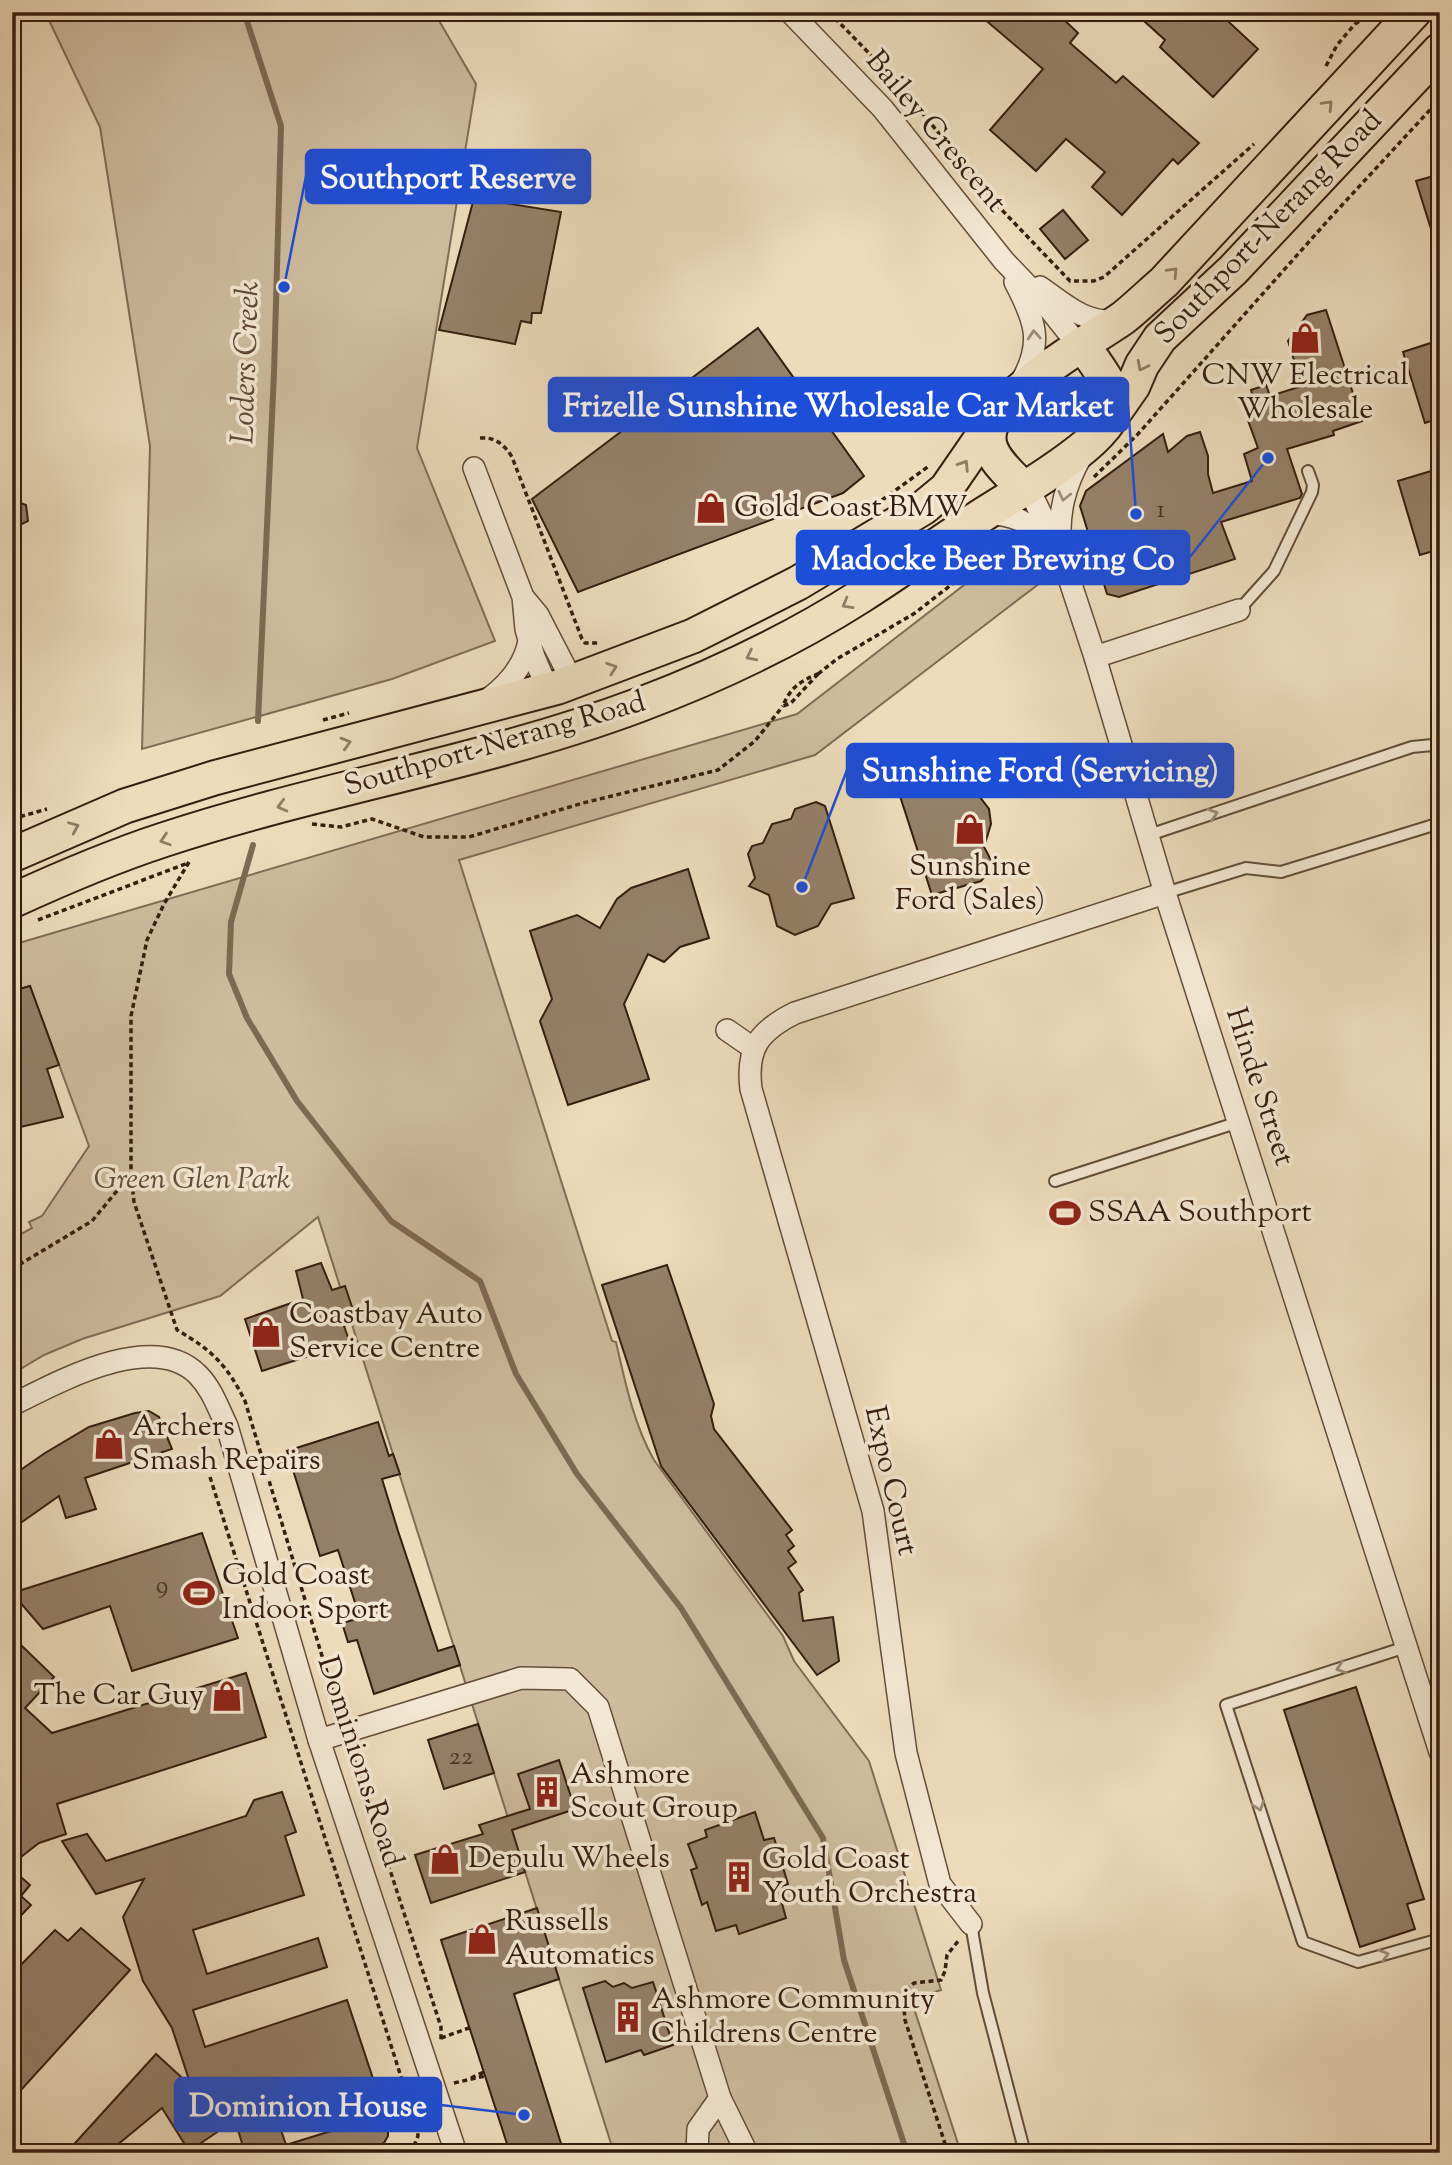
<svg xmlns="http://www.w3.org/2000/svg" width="1452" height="2165" viewBox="0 0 1452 2165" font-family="'Sorts Mill Goudy',serif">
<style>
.green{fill:#cebc9f;stroke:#826c57;stroke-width:2}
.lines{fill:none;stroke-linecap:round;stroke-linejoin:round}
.stream{stroke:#7e6953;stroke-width:6}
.building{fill:#958069;stroke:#351d0f;stroke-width:2;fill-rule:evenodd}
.service-casing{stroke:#634d3a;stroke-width:14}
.minor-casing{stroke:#634d3a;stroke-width:24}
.primary-casing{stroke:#351d0f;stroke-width:37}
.path{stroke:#351d0f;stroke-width:3.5;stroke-dasharray:5 3.5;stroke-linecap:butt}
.service{stroke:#f3e8d3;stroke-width:10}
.minor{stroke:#f3e8d3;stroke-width:21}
.primary{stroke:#eddcbc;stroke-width:33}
.oneway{stroke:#917c66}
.oneway2{stroke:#9e8d7b}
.labels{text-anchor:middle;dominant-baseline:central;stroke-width:7;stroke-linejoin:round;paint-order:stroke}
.number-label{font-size:26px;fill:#4d3626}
.street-label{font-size:30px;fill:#351d0f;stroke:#f3e8d3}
.poi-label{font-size:30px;fill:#351d0f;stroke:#f3e8d3;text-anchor:start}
.park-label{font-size:30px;font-style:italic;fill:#634d3a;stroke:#f3e8d3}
.water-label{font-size:32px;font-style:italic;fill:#5f4937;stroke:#f3e8d3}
.leader{fill:none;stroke:#1d4ed8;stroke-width:2.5}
.callout-dot{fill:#1d4ed8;stroke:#f3e8d3;stroke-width:2.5}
.callout{fill:#1d4ed8;stroke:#1d4ed8;stroke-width:2.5}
.callout-label{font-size:32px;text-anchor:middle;font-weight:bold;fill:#fff}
</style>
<rect width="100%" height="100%" fill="#eddcbc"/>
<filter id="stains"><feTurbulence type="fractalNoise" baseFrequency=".00286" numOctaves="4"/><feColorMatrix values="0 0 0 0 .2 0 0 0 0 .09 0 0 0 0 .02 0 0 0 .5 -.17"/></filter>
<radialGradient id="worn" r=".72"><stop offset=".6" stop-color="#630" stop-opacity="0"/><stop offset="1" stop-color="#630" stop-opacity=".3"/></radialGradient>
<g class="green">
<path d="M45,12H434L476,84L417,448L495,641L392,679L142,749L150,446L100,127Z"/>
<path d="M1019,546C1034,550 1036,569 1040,583L815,755L459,860L612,1341L616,1342C625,1382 634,1425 654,1460L783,1636L794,1661L869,1761L941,1990L911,1999L961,2153H614L318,1217L220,1296L82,1339L44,1355L12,1374V1239L32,1228L29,1222L42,1216L89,1146L30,986L12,991V945L797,714L1012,548Z"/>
</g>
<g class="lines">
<g class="stream">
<path d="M244,12L281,126L274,373L258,721"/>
<path d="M253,845L231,922L229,974L247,1018L297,1101L391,1221L480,1281L516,1374L577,1474L681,1608L823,1838L844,1960L907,2153"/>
</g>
</g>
<g class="building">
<path d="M976,12H1056L1078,33L1070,43L1116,83L1123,76L1199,143L1178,164L1173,159L1122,215L1092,187L1105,172L1066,139L1036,171L990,130L1043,69Z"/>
<path d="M1134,12H1218L1258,49L1213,97L1160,47L1165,40Z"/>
<path d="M1440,174V245H1436L1416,181Z"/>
<path d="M474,198L561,212L541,313H532L531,323L521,321L515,344L439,330Z"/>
<path d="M1063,210L1088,240L1065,259L1040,229Z"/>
<path d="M1326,310L1362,421L1333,431L1334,435L1287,449L1302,494L1300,498L1221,522L1235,559L1119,597L1107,594L1080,506L1086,491L1163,434L1168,452L1187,436L1200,432L1208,456V474L1213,493L1252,481L1244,454L1258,448L1241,401L1253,397L1251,390L1266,385L1270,396L1302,386L1288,341L1307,315Z"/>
<path d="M758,328L864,476L843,493L578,592L532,499Z"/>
<path d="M1440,340V418L1425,423L1403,352Z"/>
<path d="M1431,471L1440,500V549L1420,555L1398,481Z"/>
<path d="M12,500L26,505L28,521L12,529Z"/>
<path d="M920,763L931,764L939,772L948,793L962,792L979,796L989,809L991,824L984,847L991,860L990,871L981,881L932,895L900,796L898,781L902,772L911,764Z"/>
<path d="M816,802L825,806L854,898L831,904L818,926L795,935L777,926L769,895L749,886L755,878L748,854L752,846L763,843L772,824L791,819L795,809Z"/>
<path d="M688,869L709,938L680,947L664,962L648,954L624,1004L649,1079L568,1105L540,1021L552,999L530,931L577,915L600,928L617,899L631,888Z"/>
<path d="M30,986L59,1065L47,1069L63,1117L12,1129V991Z"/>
<path d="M321,1263L332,1290L345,1286L357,1322L344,1326L350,1343L262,1371L245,1319L303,1299L296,1271Z"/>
<path d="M667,1265L714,1404L711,1416L714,1429L792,1530L786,1535L794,1546L788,1551L796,1562L788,1568L803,1590L799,1593L803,1621L833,1617L839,1661L817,1675L661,1466L602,1285Z"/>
<path d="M149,1411L159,1417L172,1449L85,1478L96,1509L66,1518L59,1496L12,1529V1476L45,1453L89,1427L135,1413Z"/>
<path d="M378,1422L389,1456L393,1454L400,1474L382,1479L398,1531L438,1651L454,1646L460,1665L374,1694L357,1640L348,1642L342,1623L360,1618L338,1550L320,1556L287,1451Z"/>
<path d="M202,1533L238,1638L132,1671L110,1606L43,1629L12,1593Z"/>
<path d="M22,1646L54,1677L25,1708L52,1733L246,1673L266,1737L57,1804L66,1834L39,1843L12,1864V1657Z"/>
<path d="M1356,1687L1424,1899L1407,1904L1415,1929L1360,1947L1284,1710Z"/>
<path d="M478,1724L494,1773L444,1789L428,1740Z"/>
<path d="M559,1760L575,1809L512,1830L525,1872L431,1903L415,1855L483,1834L479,1825L530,1809L518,1774Z"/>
<path d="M282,1792L296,1832L285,1836L304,1895L193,1930L207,1974L318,1938L327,1967L193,2010L205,2047L347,2000L388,2124V2136L384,2143L363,2153H245L235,2120L189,2151L162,2108L116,2146L123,2153H66L156,2054L191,2086L172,2028L143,1981L123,1917L144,1879L96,1894L62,1841L87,1834L106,1861L246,1816L254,1800ZM332,2084L347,2126L286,2145L272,2103Z"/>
<path d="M755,1812L764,1840L774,1838L788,1884L778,1889L786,1918L739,1934L736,1925L716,1931L707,1902L702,1905L691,1870L697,1868L688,1844L707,1837L705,1830Z"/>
<path d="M12,1869L30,1885L21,1896L31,1905L12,1925Z"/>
<path d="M537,1908L559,1979L514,1994L564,2153H510L441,1940Z"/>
<path d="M81,1928L130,1970L12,2100V1974L55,1930L68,1941Z"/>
<path d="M605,1981L613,1987L624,1983L632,1988L653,1982L673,2045L644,2055L641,2050L606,2062L583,1988Z"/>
</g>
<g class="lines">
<defs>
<g id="service">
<path d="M1239,610L1274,571L1312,492L1313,485L1308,471"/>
<path d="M1149,835L1412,747L1432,745L1440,751"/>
<path d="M1165,893L1246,868L1281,872L1440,823"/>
<path d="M1055,1181L1239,1122"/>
<path d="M1406,1647L1226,1705L1303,1942L1358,1962L1440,1939"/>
<path d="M971,1924L983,1993L1025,2153"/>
</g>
<g id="minor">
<path d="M790,12L883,109L1004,261L1047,306L1079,346"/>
<path d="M1015,282C1035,320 1044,343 1021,382"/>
<path d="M1040,287C1063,303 1087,326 1117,320"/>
<path d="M474,468L523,597L526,629L534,657L543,678L548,683L558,687L563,680L566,669L538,615L523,597"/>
<path d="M1028,487L1063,560L1095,657L1165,893L1440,1752"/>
<path d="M986,513C1015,515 1027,520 1047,543"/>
<path d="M1061,551C1057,516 1064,486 1082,455"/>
<path d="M1095,657L1239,610"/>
<path d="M487,700C508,685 524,667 529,641"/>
<path d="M727,1030L753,1048"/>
<path d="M12,1405C58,1382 153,1329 198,1375C212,1389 218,1408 227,1426L319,1740L456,2153"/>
<path d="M319,1740L521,1678L570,1679L598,1707L720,2098L747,2153"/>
<path d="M971,1924L940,1884L906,1753L873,1511L751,1089C746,1048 759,1031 795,1013L1165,893"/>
<path d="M697,2153L698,2129L720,2098"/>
</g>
<g id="primary">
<path d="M1112,416L1133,386L1142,365L1160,338L1233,270L1440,50"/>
<path d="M1024,489C1011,475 988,457 989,437C989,396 1092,340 1123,318C1137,307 1150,294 1164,282L1414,12"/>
<path d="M12,855L125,806L214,778L558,687L693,636L798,583L923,508L946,489L995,418"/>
<path d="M12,901C62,878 111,857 163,840C320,788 484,763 639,705C716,676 792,640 861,596C905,568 947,537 992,509C1020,491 1110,441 1115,407C1117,389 1092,359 1082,344"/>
</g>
</defs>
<use href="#service" class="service-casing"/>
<use href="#minor" class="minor-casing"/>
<use href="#primary" class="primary-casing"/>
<g class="path">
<path d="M829,12L897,82L1000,208L1070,281H1094L1104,277L1254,144"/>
<path d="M1326,66L1337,45L1355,24L1374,12"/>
<path d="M480,438C495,437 504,444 512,457L582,639L585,643H598"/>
<path d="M1094,477L1138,434L1331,217L1440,99"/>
<path d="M882,500L929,466"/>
<path d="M1010,546L1016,553L1023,556L1028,551"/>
<path d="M818,674L837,659L915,613L960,578L1016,541"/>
<path d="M818,674L791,703L783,706C790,688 800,681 818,674Z"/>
<path d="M323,720L349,713"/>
<path d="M12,819L47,809"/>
<path d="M312,824L341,827L372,819L424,837H469L583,803L718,770L755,741L783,706"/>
<path d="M189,862L164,904L147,940L131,1016V1174L134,1202L177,1330C212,1350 227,1365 245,1401L338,1709"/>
<path d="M38,920L188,863"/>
<path d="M12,1269L92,1221L131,1174"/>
<path d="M210,1477L417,2127L418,2136L411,2153"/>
<path d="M354,1759L441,2027V2040"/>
<path d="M441,2038L469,2028"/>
<path d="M471,2078L484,2072"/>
<path d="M454,2083L485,2076"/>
<path d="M948,2153L905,2020L904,2007L905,1991L914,1983L941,1980L945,1971L947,1955L959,1940"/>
</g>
<use href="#service" class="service"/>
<use href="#minor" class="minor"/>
<use href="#primary" class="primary"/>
</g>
<defs><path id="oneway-chevron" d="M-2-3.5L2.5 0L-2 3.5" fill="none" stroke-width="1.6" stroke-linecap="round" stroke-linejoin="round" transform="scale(1.75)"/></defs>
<g class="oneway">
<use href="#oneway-chevron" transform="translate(1328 105) rotate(-47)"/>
<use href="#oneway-chevron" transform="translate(1173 272) rotate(-47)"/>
<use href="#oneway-chevron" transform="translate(1142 366) rotate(117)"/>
<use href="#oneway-chevron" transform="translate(964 465) rotate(-57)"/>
<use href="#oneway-chevron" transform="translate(847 604) rotate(150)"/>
<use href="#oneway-chevron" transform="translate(751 656) rotate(154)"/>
<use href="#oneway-chevron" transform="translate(612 668) rotate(-20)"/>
<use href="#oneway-chevron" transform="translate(346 743) rotate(-16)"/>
<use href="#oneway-chevron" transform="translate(282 806) rotate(165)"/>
<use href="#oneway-chevron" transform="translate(74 827) rotate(-23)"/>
<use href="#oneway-chevron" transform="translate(165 840) rotate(162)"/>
</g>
<g class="oneway2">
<use href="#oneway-chevron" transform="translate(1034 335) rotate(-94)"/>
<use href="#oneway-chevron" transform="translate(1064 496) rotate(103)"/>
<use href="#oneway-chevron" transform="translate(1213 814) rotate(-18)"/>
<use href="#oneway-chevron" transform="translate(1341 1668) rotate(162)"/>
<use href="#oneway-chevron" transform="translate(1259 1806) rotate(72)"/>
<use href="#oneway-chevron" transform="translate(1384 1955) rotate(-16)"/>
</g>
<defs>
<symbol id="shop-bare" viewBox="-9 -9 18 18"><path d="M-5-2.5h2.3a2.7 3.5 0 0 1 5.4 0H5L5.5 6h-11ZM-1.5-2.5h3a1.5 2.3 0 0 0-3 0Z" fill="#8f2418" stroke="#f3e8d3" stroke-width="2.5" paint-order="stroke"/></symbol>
<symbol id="stadium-bare" viewBox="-9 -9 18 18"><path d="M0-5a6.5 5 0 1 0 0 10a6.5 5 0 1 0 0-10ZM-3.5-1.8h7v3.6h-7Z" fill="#8f2418" stroke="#f3e8d3" stroke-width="2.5" paint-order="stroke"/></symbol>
<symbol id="building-bare" viewBox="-9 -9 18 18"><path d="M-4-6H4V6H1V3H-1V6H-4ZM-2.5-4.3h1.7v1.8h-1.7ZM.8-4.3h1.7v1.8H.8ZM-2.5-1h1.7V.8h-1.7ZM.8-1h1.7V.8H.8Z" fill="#8f2418" stroke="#f3e8d3" stroke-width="2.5" paint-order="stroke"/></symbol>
</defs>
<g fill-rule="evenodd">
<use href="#shop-bare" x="1283" y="316" width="44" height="44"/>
<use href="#shop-bare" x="689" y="486" width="44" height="44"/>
<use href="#shop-bare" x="948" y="807" width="44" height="44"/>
<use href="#stadium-bare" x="1043" y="1191" width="44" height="44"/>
<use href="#shop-bare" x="244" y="1310" width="44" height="44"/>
<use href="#shop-bare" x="87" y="1422" width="44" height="44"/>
<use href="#stadium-bare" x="177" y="1571" width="44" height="44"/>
<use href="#shop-bare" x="205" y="1674" width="44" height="44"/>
<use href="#building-bare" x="525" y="1770" width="44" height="44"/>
<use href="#shop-bare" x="423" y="1837" width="44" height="44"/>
<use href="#building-bare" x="717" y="1855" width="44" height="44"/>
<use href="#shop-bare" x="460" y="1917" width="44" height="44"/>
<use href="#building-bare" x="606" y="1995" width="44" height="44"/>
</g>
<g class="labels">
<g class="number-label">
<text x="1161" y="510">1</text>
<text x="162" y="1586">9</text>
<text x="461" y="1757">22</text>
</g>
<g class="street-label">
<text transform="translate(935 132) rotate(50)">Bailey Crescent</text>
<text transform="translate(1269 228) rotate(-46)">Southport-Nerang Road</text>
<text transform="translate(495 745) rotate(-16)">Southport-Nerang Road</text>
<text transform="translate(1259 1087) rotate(72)">Hinde Street</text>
<text transform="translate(890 1481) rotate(77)">Expo Court</text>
<text transform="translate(359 1762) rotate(72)">Dominions Road</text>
</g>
<g class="poi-label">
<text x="1305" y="376" text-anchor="middle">CNW Electrical<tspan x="1305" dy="34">Wholesale</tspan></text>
<text x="734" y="508">Gold Coast BMW</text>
<text x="970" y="867" text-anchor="middle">Sunshine<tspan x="970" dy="34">Ford (Sales)</tspan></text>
<text x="1088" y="1213">SSAA Southport</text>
<text x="289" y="1315">Coastbay Auto<tspan x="289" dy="34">Service Centre</tspan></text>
<text x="132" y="1427">Archers<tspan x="132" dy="34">Smash Repairs</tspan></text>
<text x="222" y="1576">Gold Coast<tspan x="222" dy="34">Indoor Sport</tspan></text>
<text x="204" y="1696" text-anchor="end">The Car Guy</text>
<text x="570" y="1775">Ashmore<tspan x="570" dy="34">Scout Group</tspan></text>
<text x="468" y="1859">Depulu Wheels</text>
<text x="762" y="1860">Gold Coast<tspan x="762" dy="34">Youth Orchestra</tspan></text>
<text x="505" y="1922">Russells<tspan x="505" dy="34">Automatics</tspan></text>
<text x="651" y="2000">Ashmore Community<tspan x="651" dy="34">Childrens Centre</tspan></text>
</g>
<g class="park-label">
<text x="192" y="1180">Green Glen Park</text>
</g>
<g class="water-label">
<text transform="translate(247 363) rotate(-88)">Loders Creek</text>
</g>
</g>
<path class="leader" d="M284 287L306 176M1136 514L1128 405M1268 458L1189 558M802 887L847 770M524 2115L441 2105"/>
<g class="callout-dot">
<circle cx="284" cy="287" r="7"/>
<circle cx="1136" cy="514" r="7"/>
<circle cx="1268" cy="458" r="7"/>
<circle cx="802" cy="887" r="7"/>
<circle cx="524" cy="2115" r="7"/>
</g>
<g class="callout">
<rect x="306" y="150" width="284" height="53" rx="7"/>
<rect x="549" y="378" width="579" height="53" rx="7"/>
<rect x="797" y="531" width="392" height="53" rx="7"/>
<rect x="847" y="744" width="386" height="53" rx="7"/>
<rect x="175" y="2078" width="266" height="53" rx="7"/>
</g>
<g class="callout-label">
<text x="448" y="188">Southport Reserve</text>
<text x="838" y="416">Frizelle Sunshine Wholesale Car Market</text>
<text x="993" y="569">Madocke Beer Brewing Co</text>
<text x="1040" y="781">Sunshine Ford (Servicing)</text>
<text x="308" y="2116">Dominion House</text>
</g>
<rect width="1452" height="2165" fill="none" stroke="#eddcbc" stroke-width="42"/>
<rect x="14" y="14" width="1424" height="2137" fill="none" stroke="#351d0f" stroke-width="3.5"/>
<rect x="21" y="21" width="1410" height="2123" fill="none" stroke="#351d0f" stroke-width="2"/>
<rect width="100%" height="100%" filter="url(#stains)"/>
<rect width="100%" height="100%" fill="url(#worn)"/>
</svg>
